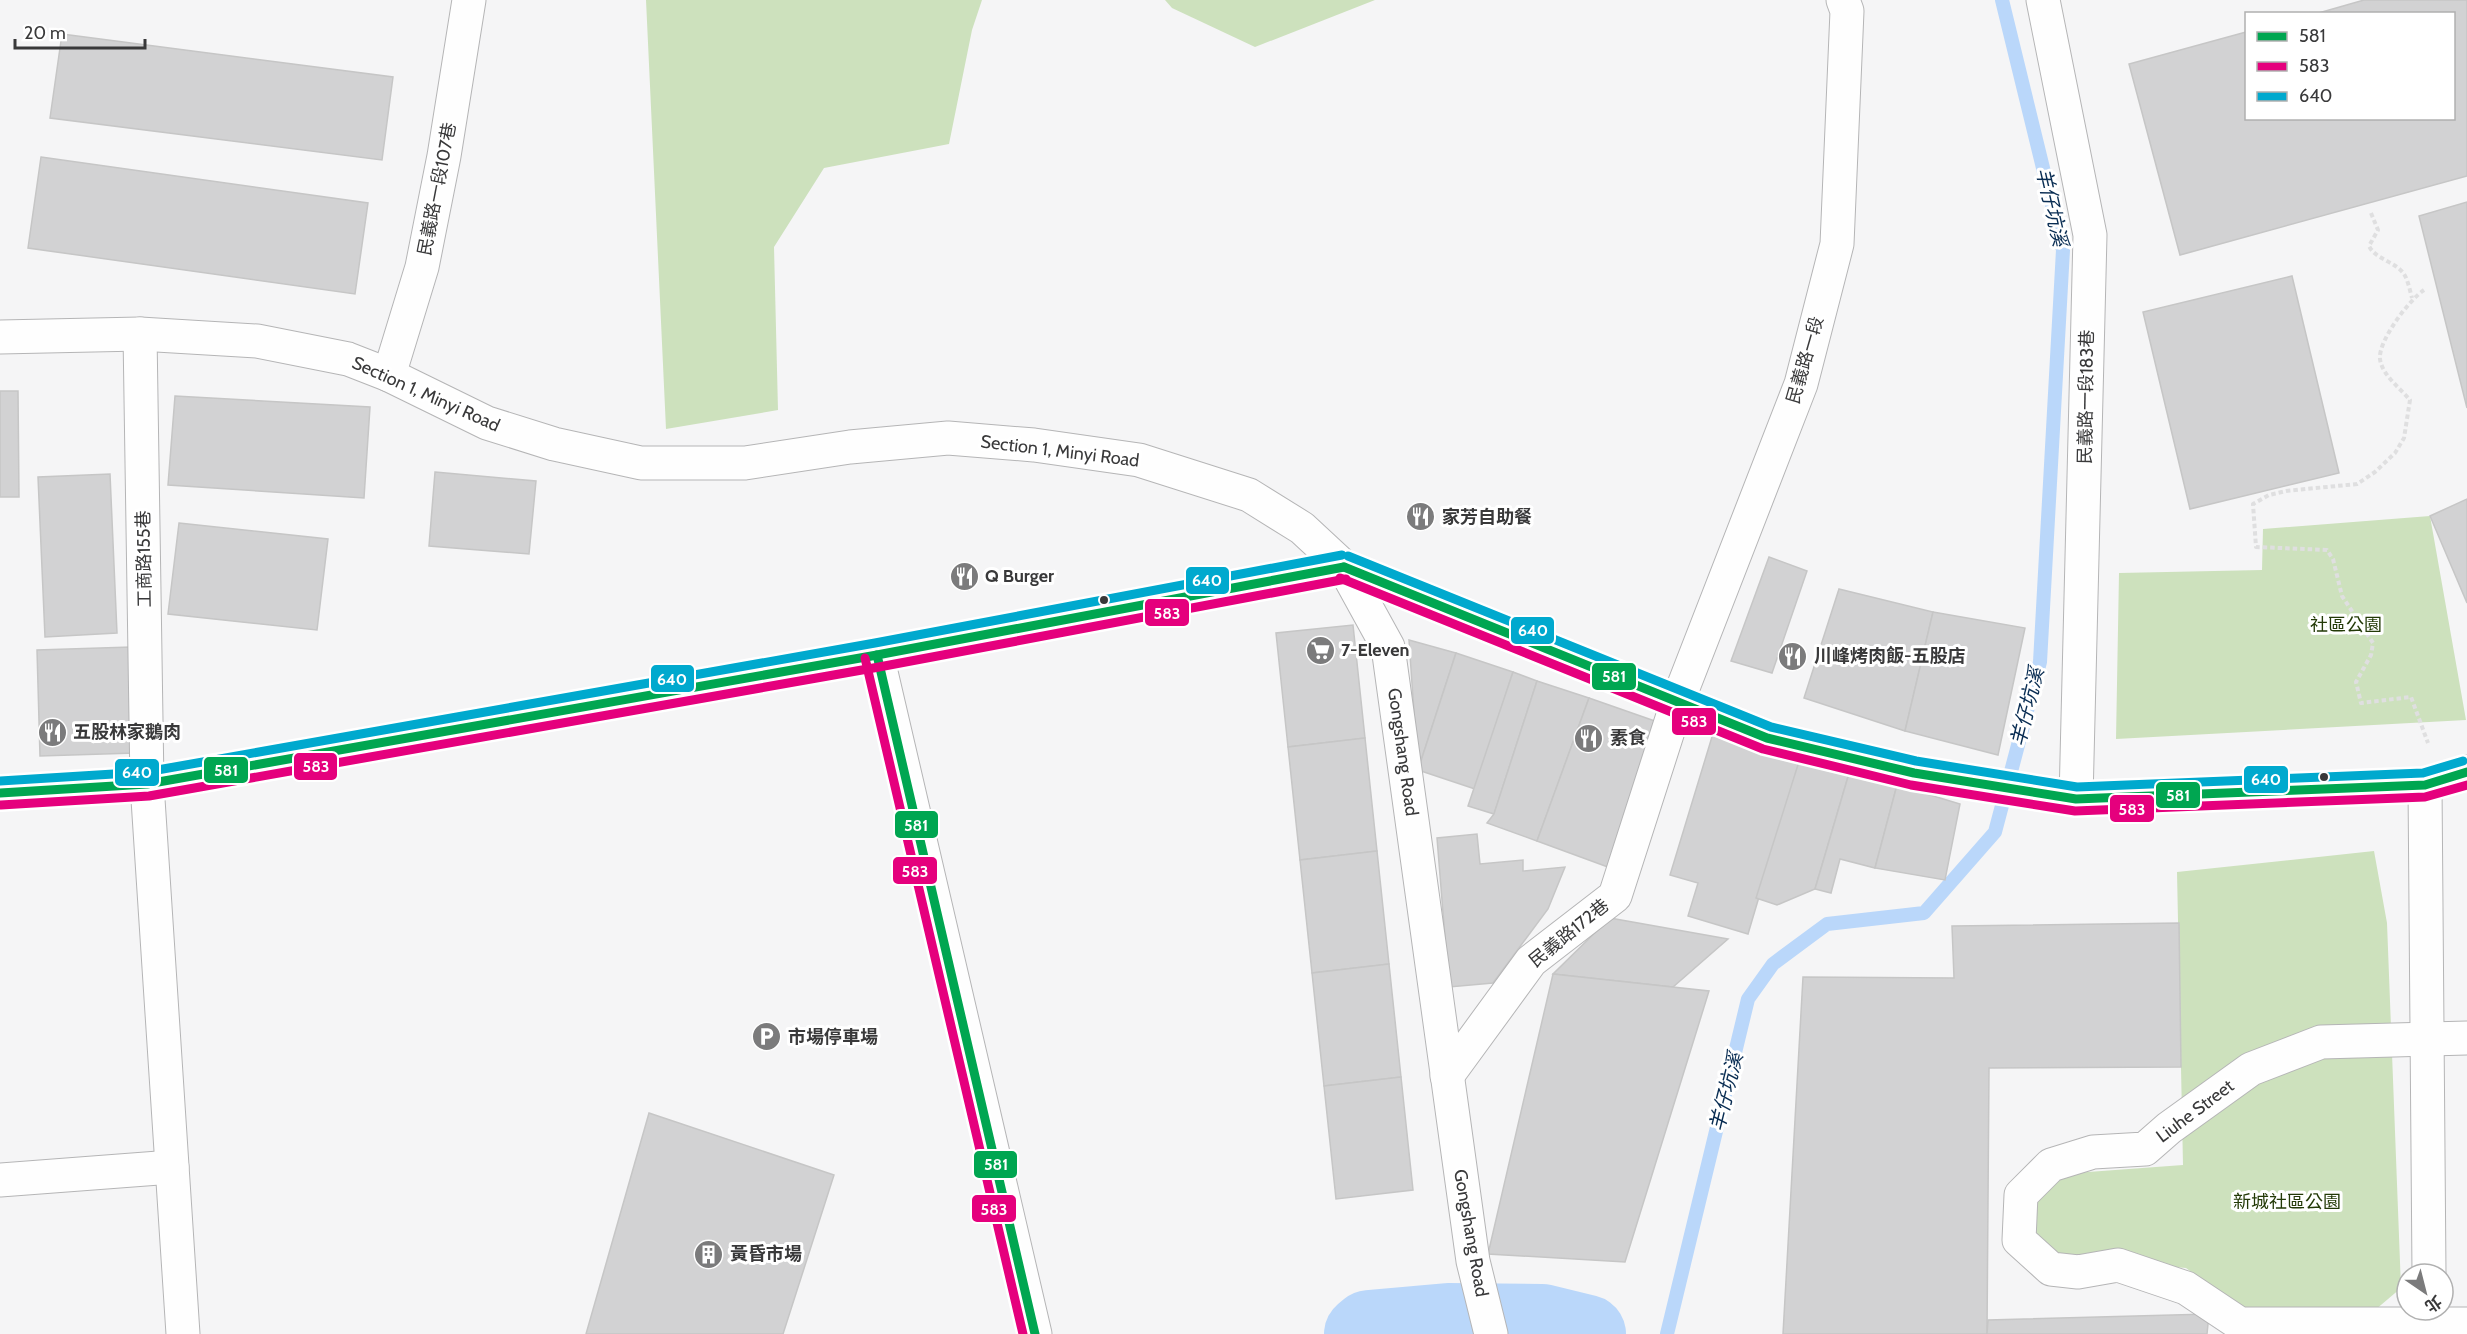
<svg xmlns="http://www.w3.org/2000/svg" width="2467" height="1334" viewBox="0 0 2467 1334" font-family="Cabin,'Noto Sans TC',sans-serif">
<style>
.green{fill:#cde1bd}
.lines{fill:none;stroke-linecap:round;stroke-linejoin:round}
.stream{stroke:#bad7fa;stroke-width:14}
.river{stroke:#bad7fa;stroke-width:78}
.building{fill:#d2d2d3;stroke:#c6c6c6;stroke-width:1.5}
.minor-casing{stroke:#b5b5b6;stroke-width:35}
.major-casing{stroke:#b5b5b6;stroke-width:35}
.path{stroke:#dfdfe0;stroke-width:4;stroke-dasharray:4.5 3;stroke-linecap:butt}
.minor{stroke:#fefefe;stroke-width:33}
.major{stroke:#fefefe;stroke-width:33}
.bus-1-casing{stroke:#fff;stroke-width:14}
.bus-2-casing{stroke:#fff;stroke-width:14}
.bus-3-casing{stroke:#fff;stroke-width:14}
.bus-1{stroke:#00a651;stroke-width:9}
.bus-2{stroke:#e5007d;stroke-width:9}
.bus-3{stroke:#00a9ce;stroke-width:9}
.bus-dot{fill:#39393a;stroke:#fff;stroke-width:2}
.labels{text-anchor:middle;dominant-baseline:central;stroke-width:6;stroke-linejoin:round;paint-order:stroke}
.street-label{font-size:18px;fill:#39393a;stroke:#fff}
.poi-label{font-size:18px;font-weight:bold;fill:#39393a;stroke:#fff;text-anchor:start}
.park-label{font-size:18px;fill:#233a07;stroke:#fff}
.water-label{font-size:20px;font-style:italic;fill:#082c52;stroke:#fff}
.line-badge{stroke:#fff;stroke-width:2}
.badge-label{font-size:16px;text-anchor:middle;font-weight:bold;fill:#fff}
</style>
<rect width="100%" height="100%" fill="#f5f5f6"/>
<g class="green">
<path d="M646,0H982L972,30L949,144L824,168L774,247L778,410L666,429Z"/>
<path d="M1165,0H1375L1255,47L1172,8Z"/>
<path d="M2430,516L2466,720L2116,739L2119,573L2262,570L2263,529Z"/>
<path d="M2374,851L2387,923L2401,1288L2368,1316L2246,1313L2186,1268L2116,1262L2063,1263L2033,1236V1202L2061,1174L2183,1165L2177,872Z"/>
</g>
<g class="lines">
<path class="stream" d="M1667,1334L1748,999L1773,964L1827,924L1924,913L1995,832L2040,662L2063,250L2002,0"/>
<path class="river" d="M1363,1334L1369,1329L1448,1322L1542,1323L1587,1334"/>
</g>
<g class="building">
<path d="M2364,0H2467V176L2180,255L2129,64L2246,32V118H2454V14H2315Z"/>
<path d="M62,34L393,77L382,160L50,118Z"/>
<path d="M41,157L368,203L355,294L28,248Z"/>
<path d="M2467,202V408L2419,216Z"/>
<path d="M2292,276L2339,473L2190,509L2143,312Z"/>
<path d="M0,391H18L19,497H0Z"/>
<path d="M175,396L370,407L364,498L168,485Z"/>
<path d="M435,472L536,481L529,554L429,546Z"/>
<path d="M110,474L117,633L45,637L38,477Z"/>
<path d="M2467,499V603L2430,516Z"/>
<path d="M179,523L328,539L317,630L168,614Z"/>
<path d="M1769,557L1807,571L1772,673L1731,661Z"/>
<path d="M1839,589L1933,612L1905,731L1804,698Z"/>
<path d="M1933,612L2025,628L1998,755L1905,731Z"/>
<path d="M1353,625L1365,738L1288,747L1276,633Z"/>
<path d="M1409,640L1456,653L1418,770Z"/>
<path d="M131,647L135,753L40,756L37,650Z"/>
<path d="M1456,653L1513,672L1475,789L1418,770Z"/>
<path d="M1513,672L1537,681L1494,814L1468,806Z"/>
<path d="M1537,681L1589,698L1537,841L1487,823L1494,814Z"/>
<path d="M1589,698L1672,727L1616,870L1537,841Z"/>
<path d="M1715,727L1802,752L1748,934L1688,916L1698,883L1670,875Z"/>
<path d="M1365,738L1377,851L1300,860L1288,747Z"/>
<path d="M1802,752L1850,770L1815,889L1777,905L1756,898Z"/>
<path d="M1850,770L1897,785L1875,868L1840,859L1831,893L1815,889Z"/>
<path d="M1897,785L1960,804L1945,880L1875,868Z"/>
<path d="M1477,834L1480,864L1523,860V871L1565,867L1548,909L1493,983L1449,987L1437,838Z"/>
<path d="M1377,851L1389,964L1312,973L1300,860Z"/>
<path d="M1610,918L1728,939L1673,987L1553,974Z"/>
<path d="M2179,923L2181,1067L1989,1068L1987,1334H1783L1803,977L1954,978L1952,926Z"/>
<path d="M1389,964L1401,1077L1324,1086L1312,973Z"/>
<path d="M1553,974L1709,991L1625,1262L1488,1254Z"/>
<path d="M1401,1077L1413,1190L1336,1199L1324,1086Z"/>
<path d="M649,1113L834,1175L783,1334H586Z"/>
<path d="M2209,1314L2207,1334H1987L1988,1320Z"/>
</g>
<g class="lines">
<defs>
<g id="minor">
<path d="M2043,0L2090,235L2076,799"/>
<path d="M140,334L147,784L183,1334"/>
<path d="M389,375L422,267L444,156L469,0"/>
<path d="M877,655L1035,1334"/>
<path d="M2425,785L2429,1274"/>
<path d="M0,793L147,784L877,655L1344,567L1388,647L1473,1261L1491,1334"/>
<path d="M2467,1038L2321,1042L2251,1069L2169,1128L2145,1149L2093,1152L2051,1165L2021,1195L2019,1240L2051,1269L2078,1272L2118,1265L2186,1288L2240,1324H2467"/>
<path d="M1447,1076L1531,961L1615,896L1677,703L1801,384L1837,244L1847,11L1843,0"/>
<path d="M0,1180L172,1167"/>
</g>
<path id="major" d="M0,337L140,334L257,341L348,359L389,375L487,423L554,444L641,463H745L850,447L948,438L1034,445L1139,460L1249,495L1302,528L1344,567L1767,738L1914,773L2076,799L2425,785L2467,772"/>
</defs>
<use href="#minor" class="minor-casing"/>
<use href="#major" class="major-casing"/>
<g class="path">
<path d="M2371,213L2378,230L2369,246C2376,260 2395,261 2404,274C2408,280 2410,291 2412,298"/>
<path d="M2424,290C2409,300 2378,341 2380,359C2382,375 2400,388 2410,400L2404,438L2395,453L2375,472L2357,484L2286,491L2269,495L2253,504L2256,547L2327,550L2333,559L2342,596L2373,643L2371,655L2356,682L2361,703L2411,697L2428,743"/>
</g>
<use href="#minor" class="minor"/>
<use href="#major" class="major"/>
<defs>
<g id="bus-1">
<path d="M1344,567L1767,738L1914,773L2076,799L2425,785L2467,772"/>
<path d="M877,655L1035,1334"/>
<path d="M0,793L147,784L877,655L1344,567"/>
</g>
<g id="bus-2">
<path d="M1340,578L1763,749L1911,785L2075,811L2425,797L2467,785"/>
<path d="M865,658L1023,1334"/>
<path d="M1,805L149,796L879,667L1346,579"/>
</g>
<g id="bus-3">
<path d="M1348,556L1771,727L1916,761L2077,787L2423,773L2463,761"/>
<path d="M0,781L146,772L875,643L1342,555"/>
</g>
</defs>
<use href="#bus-1" class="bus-1-casing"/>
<use href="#bus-2" class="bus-2-casing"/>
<use href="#bus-3" class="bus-3-casing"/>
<use href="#bus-1" class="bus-1"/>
<use href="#bus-2" class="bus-2"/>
<use href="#bus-3" class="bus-3"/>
</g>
<defs>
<symbol id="restaurant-disc" viewBox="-11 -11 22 22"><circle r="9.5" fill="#7b7b7c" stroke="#fff"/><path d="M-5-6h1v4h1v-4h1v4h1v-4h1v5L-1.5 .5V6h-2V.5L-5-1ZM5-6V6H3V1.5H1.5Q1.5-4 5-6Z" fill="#fff"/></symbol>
<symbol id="supermarket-disc" viewBox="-11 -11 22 22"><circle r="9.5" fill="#7b7b7c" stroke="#fff"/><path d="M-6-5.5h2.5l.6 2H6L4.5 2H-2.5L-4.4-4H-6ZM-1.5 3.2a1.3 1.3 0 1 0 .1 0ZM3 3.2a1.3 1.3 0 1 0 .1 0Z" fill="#fff"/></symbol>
<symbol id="parking-disc" viewBox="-11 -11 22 22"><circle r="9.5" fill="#7b7b7c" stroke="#fff"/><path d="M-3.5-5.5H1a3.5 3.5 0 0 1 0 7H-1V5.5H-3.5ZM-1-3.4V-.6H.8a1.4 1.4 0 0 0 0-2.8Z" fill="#fff"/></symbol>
<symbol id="building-disc" viewBox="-11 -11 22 22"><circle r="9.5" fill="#7b7b7c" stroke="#fff"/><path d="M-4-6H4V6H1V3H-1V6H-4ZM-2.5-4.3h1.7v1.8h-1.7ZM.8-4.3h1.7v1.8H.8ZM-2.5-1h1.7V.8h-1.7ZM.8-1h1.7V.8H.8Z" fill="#fff"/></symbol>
</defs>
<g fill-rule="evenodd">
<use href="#restaurant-disc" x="1404" y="500" width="33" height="33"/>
<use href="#restaurant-disc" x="948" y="560" width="33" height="33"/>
<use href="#supermarket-disc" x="1304" y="634" width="33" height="33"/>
<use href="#restaurant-disc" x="1776" y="640" width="33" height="33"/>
<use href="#restaurant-disc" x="36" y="716" width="33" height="33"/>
<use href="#restaurant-disc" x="1572" y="722" width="33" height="33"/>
<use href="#parking-disc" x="750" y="1020" width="33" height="33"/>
<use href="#building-disc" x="692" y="1238" width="33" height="33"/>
</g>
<g class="bus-dot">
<circle cx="1104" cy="600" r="5"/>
<circle cx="2324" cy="777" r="5"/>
</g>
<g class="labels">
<g class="street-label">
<text transform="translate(437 189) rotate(-79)">民義路一段107巷</text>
<text transform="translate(1805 360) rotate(-74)">民義路一段</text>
<text transform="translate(426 394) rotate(24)">Section 1, Minyi Road</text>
<text transform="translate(2086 397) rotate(-89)">民義路一段183巷</text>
<text transform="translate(1060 451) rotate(7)">Section 1, Minyi Road</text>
<text transform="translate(144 559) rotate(-91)">工商路155巷</text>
<text transform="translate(1403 752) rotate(82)">Gongshang Road</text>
<text transform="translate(1569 933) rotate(-39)">民義路172巷</text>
<text transform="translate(2195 1111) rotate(-37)">Liuhe Street</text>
<text transform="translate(1471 1233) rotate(80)">Gongshang Road</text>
</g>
<g class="poi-label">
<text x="1442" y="517">家芳自助餐</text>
<text x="985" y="576">Q Burger</text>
<text x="1341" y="650">7-Eleven</text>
<text x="1814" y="656">川峰烤肉飯-五股店</text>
<text x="73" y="732">五股林家鵝肉</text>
<text x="1610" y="738">素食</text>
<text x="788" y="1037">市場停車場</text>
<text x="730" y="1254">黃昏市場</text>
</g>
<g class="park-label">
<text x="2346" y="625">社區公園</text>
<text x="2287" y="1202">新城社區公園</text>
</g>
<g class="water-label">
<text transform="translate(2052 207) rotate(77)">羊仔坑溪</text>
<text transform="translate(2027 707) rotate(-76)">羊仔坑溪</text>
<text transform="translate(1726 1092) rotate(-76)">羊仔坑溪</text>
</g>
</g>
<g class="line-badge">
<rect x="1185" y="566" width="45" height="29" rx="6" fill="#00a9ce"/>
<rect x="1144" y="598" width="46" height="29" rx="6" fill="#e5007d"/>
<rect x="1510" y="616" width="45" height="29" rx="6" fill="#00a9ce"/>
<rect x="1591" y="662" width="46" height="29" rx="6" fill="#00a651"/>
<rect x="650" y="664" width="45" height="29" rx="6" fill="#00a9ce"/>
<rect x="1671" y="707" width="46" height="29" rx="6" fill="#e5007d"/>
<rect x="293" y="752" width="45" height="29" rx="6" fill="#e5007d"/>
<rect x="203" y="756" width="46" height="28" rx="6" fill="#00a651"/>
<rect x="114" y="758" width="46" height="29" rx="6" fill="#00a9ce"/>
<rect x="2243" y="765" width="46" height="29" rx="6" fill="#00a9ce"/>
<rect x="2155" y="781" width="46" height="28" rx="6" fill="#00a651"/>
<rect x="2109" y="794" width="46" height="29" rx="6" fill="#e5007d"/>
<rect x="894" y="810" width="45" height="29" rx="6" fill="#00a651"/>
<rect x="892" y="856" width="46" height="29" rx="6" fill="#e5007d"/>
<rect x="973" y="1150" width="45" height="29" rx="6" fill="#00a651"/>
<rect x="971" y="1194" width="46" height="29" rx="6" fill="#e5007d"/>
</g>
<g class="badge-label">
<text x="1207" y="586">640</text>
<text x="1167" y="619">583</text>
<text x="1533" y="636">640</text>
<text x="1614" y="682">581</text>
<text x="672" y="685">640</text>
<text x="1694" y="727">583</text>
<text x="316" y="772">583</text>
<text x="226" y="776">581</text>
<text x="137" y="778">640</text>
<text x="2266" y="785">640</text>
<text x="2178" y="801">581</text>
<text x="2132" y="815">583</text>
<text x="916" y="831">581</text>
<text x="915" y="877">583</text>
<text x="996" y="1170">581</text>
<text x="994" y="1215">583</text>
</g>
<rect x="2245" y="12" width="210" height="108" fill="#ffffff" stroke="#b0b0b0" stroke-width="1.5"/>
<rect x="2257" y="32" width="30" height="9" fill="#00a651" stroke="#b0b0b0" stroke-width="1.5"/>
<text x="2299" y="42" font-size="18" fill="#39393a">581</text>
<rect x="2257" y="62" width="30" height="9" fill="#e5007d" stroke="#b0b0b0" stroke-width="1.5"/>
<text x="2299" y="72" font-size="18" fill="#39393a">583</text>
<rect x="2257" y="92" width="30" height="9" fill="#00a9ce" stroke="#b0b0b0" stroke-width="1.5"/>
<text x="2299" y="102" font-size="18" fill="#39393a">640</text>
<g transform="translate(2425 1292) rotate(145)"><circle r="28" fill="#ffffff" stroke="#b0b0b0" stroke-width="1.5"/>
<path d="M0-4.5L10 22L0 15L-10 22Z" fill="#7b7b7c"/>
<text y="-9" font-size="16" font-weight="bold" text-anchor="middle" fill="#39393a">北</text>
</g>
<path d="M15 39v9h130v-9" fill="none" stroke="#39393a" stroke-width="3"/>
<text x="24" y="39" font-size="18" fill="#39393a" stroke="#ffffff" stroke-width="4.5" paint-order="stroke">20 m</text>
</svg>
